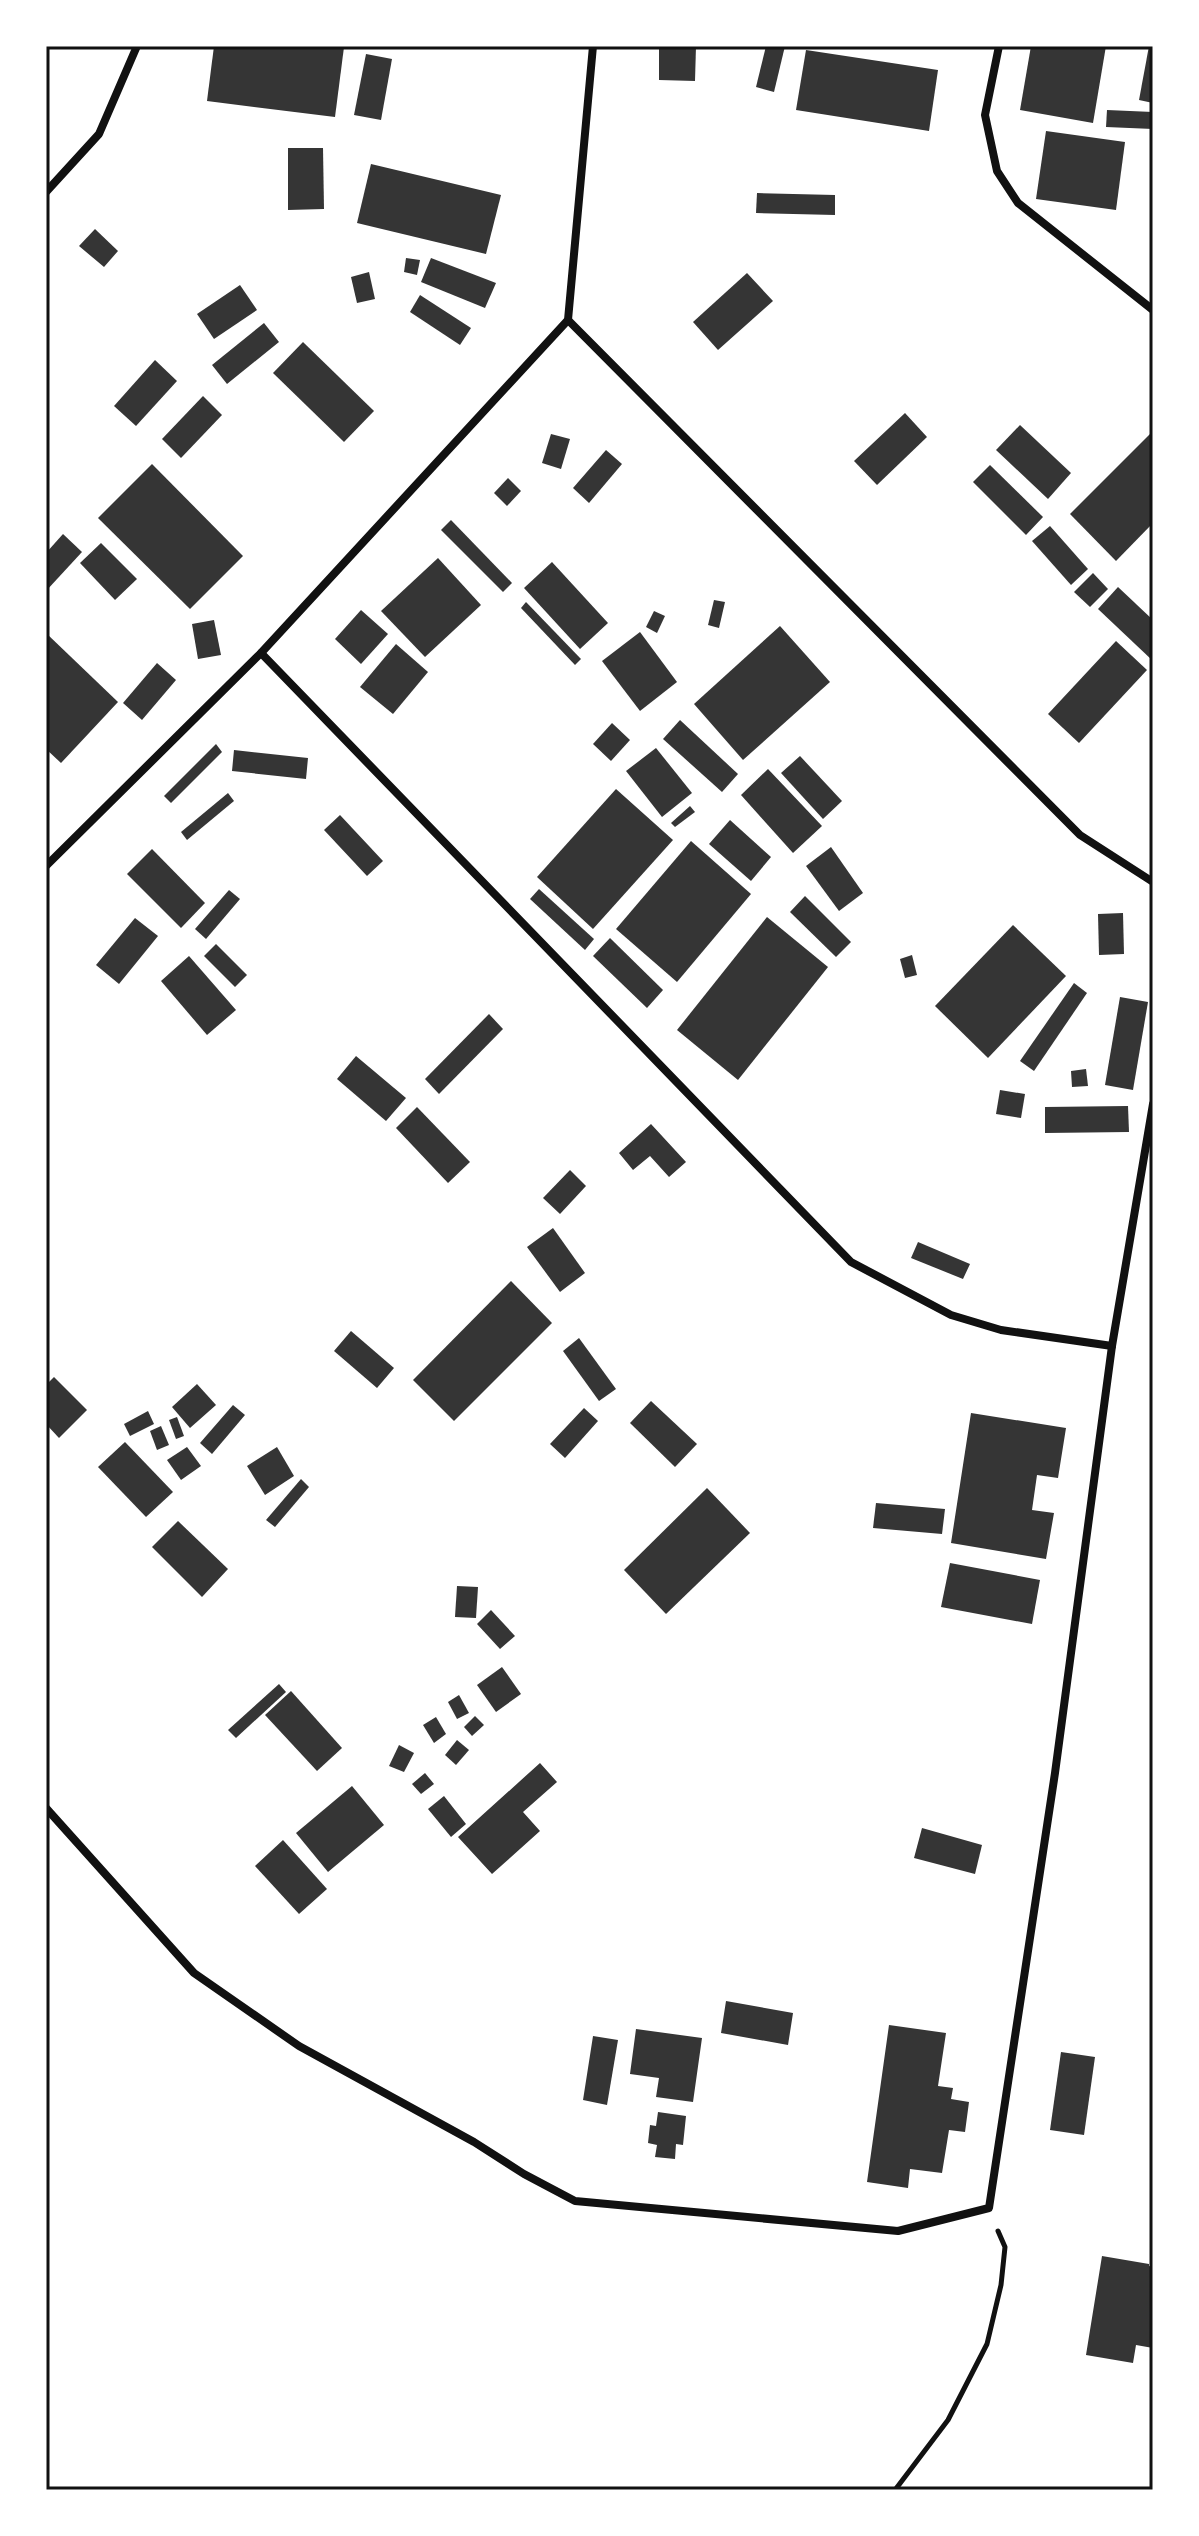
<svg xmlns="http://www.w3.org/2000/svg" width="1199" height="2536" viewBox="0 0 1199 2536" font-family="Barlow,sans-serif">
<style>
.building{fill:#353535}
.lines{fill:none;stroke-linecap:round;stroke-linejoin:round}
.path{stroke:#111;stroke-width:5}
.minor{stroke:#111;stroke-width:8}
.neatline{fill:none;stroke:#111;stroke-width:3}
</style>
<rect width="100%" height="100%" fill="#fff"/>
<g class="building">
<path d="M214,46L344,47L335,117L207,101Z"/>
<path d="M659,46H696L695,81L659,80Z"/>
<path d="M766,46H785L774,92L756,87Z"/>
<path d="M1031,46H1106L1093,123L1020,110Z"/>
<path d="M1149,46H1153V103L1139,100Z"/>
<path d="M806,50L938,70L929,131L796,110Z"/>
<path d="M366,54L392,59L381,120L354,115Z"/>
<path d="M1107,110L1153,112V129L1106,127Z"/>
<path d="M1046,131L1125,142L1116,210L1036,199Z"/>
<path d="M288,148H323L324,209L288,210Z"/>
<path d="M371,164L501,195L486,254L357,223Z"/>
<path d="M757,193L835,195V215L756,213Z"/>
<path d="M95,229L118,251L104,267L79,246Z"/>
<path d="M406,258L420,260L417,275L404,272Z"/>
<path d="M431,258L496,283L485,308L421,282Z"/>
<path d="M369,272L375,299L357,303L351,277Z"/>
<path d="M747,273L773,301L718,350L693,322Z"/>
<path d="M240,285L257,310L214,339L197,314Z"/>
<path d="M420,295L471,328L460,345L410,312Z"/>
<path d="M264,323L279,342L227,384L212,365Z"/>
<path d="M303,342L374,411L344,442L273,373Z"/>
<path d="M155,360L177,381L136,426L114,406Z"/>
<path d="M203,396L222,415L181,458L162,439Z"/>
<path d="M905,413L927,437L877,485L854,461Z"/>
<path d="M1020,425L1071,473L1048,499L996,450Z"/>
<path d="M1153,431V523L1116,561L1070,514Z"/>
<path d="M551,434L570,439L561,469L542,463Z"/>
<path d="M606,450L622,464L589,503L573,488Z"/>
<path d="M152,464L243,556L190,609L98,518Z"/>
<path d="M990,465L1043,517L1026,535L973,482Z"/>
<path d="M508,478L521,491L507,506L494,493Z"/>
<path d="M451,520L512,583L503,592L441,530Z"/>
<path d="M1050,526L1088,569L1071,585L1032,541Z"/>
<path d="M63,534L82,552L46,591V553Z"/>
<path d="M101,543L137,579L115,600L80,563Z"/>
<path d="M438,558L481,605L425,657L381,611Z"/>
<path d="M552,562L608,623L580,649L524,588Z"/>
<path d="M1093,573L1108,589L1090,607L1074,592Z"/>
<path d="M1118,587L1153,620V661L1098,609Z"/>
<path d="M714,600L725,602L719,628L708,625Z"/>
<path d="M526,602L581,659L575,665L521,608Z"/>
<path d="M361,610L388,634L361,664L335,639Z"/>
<path d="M654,611L665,616L657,633L646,627Z"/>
<path d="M214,620L221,655L198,659L192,624Z"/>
<path d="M780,626L830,682L743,760L694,704Z"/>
<path d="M640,632L677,682L640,711L602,661Z"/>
<path d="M46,633L118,702L61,763L46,749Z"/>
<path d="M1116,641L1147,670L1079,743L1048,714Z"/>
<path d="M396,644L428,672L393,714L360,687Z"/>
<path d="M157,663L176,680L142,720L123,703Z"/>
<path d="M680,720L738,774L722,792L663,739Z"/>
<path d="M612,723L630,740L611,761L593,744Z"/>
<path d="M216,744L222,752L171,803L164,796Z"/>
<path d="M656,748L692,793L662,817L626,771Z"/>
<path d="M234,750L308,758L306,779L232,771Z"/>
<path d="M800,756L842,801L823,819L781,773Z"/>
<path d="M768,769L822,826L793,853L741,795Z"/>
<path d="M616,789L673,840L593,929L537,877Z"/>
<path d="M228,793L234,801L187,840L181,832Z"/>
<path d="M690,806L695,812L675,827L671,823Z"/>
<path d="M340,815L383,861L367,876L324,830Z"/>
<path d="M730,820L771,857L751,881L709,844Z"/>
<path d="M691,841L751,894L677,982L616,929Z"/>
<path d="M831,847L863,893L839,911L806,866Z"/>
<path d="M152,849L205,903L181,928L127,874Z"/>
<path d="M539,889L594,939L585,950L530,899Z"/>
<path d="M229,890L240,899L206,939L195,929Z"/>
<path d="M805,896L851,942L836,957L790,912Z"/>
<path d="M1123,913L1124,954L1099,955L1098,914Z"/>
<path d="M767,917L828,967L738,1080L677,1030Z"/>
<path d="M135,918L158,936L119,984L96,965Z"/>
<path d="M1013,925L1066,976L988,1058L935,1006Z"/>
<path d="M610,938L663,990L647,1008L593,956Z"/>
<path d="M216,944L247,975L235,987L204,956Z"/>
<path d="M912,955L917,975L905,978L900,959Z"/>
<path d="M189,956L236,1010L207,1035L161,981Z"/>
<path d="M1074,983L1087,993L1034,1071L1020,1061Z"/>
<path d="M1120,997L1148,1002L1133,1090L1105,1085Z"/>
<path d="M489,1014L503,1029L439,1094L425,1079Z"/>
<path d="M356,1056L406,1098L386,1121L337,1079Z"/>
<path d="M1086,1069L1088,1086L1072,1087L1071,1071Z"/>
<path d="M1000,1090L1025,1094L1021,1118L996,1114Z"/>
<path d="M1128,1106L1129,1132L1045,1133V1107Z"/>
<path d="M417,1107L470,1162L448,1183L396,1128Z"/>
<path d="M651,1124L686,1162L669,1177L650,1156L633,1170L619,1153Z"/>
<path d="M570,1170L586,1186L560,1214L543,1198Z"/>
<path d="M553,1228L585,1273L560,1292L527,1247Z"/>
<path d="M918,1242L970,1264L963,1279L911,1258Z"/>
<path d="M511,1281L552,1323L454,1421L413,1380Z"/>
<path d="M351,1331L394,1368L377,1388L334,1351Z"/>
<path d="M579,1338L616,1389L599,1401L563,1351Z"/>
<path d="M54,1377L87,1410L59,1438L46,1424V1385Z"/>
<path d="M197,1384L216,1405L190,1428L172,1407Z"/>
<path d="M651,1401L697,1444L675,1467L630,1423Z"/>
<path d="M233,1405L245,1415L212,1454L200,1443Z"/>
<path d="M584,1408L598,1421L565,1458L550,1444Z"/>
<path d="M148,1411L154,1424L130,1436L124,1424Z"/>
<path d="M971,1413L1066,1428L1058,1478L1037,1475L1032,1510L1054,1513L1046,1559L951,1543Z"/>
<path d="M177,1417L184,1436L176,1439L169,1420Z"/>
<path d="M161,1426L169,1445L157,1450L150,1431Z"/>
<path d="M125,1442L173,1492L146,1517L98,1467Z"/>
<path d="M187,1447L201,1466L181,1480L167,1460Z"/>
<path d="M277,1447L294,1476L265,1495L247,1466Z"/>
<path d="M301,1479L309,1487L275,1527L266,1520Z"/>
<path d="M707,1488L750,1533L666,1614L624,1570Z"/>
<path d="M876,1503L945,1509L942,1534L873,1528Z"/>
<path d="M178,1521L228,1569L202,1597L152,1547Z"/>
<path d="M950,1563L1040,1580L1032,1624L941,1607Z"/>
<path d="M457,1586L478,1587L476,1618L455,1617Z"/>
<path d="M491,1610L515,1636L500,1649L477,1624Z"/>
<path d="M502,1667L521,1694L496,1712L477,1685Z"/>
<path d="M279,1684L286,1692L236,1738L228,1730Z"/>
<path d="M291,1691L342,1748L317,1771L265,1715Z"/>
<path d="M459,1695L469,1713L457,1719L448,1702Z"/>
<path d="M475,1716L484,1725L472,1736L464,1727Z"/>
<path d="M436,1717L446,1734L434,1743L423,1725Z"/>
<path d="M457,1740L469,1750L456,1765L445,1755Z"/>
<path d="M399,1745L414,1753L404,1772L389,1766Z"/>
<path d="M540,1763L557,1782L523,1812L540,1831L492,1874L458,1837Z"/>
<path d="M425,1773L434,1784L421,1794L412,1784Z"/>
<path d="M352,1786L384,1825L328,1872L296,1833Z"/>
<path d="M444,1796L466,1824L451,1837L428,1809Z"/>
<path d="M922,1828L982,1845L975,1874L914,1858Z"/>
<path d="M283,1840L327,1889L299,1914L255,1866Z"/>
<path d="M726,2001L793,2013L788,2045L721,2033Z"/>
<path d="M889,2025L946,2033L938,2086L953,2088L951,2099L969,2102L965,2132L949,2130L942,2173L910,2169L908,2188L867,2182Z"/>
<path d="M636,2029L702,2038L693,2102L656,2097L659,2078L630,2074Z"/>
<path d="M593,2036L618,2040L607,2105L583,2100Z"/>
<path d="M1061,2052L1095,2057L1084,2135L1050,2130Z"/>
<path d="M658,2112L686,2116L683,2145L676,2144L675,2159L655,2157L657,2145L648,2143L650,2125L656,2126Z"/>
<path d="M1102,2256L1149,2264V2266L1153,2267V2348L1136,2345L1133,2363L1086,2355Z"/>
</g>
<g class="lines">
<path class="path" d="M895,2490L948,2420L987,2344L1001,2285L1005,2247L998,2231"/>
<g class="minor">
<path d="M999,46L985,115L997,171L1018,203L1153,310"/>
<path d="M46,192L99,134L137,46"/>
<path d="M568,320L1080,835L1153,882"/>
<path d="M261,653L851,1262L951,1315L1001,1330L1112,1346"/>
<path d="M46,866L261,653L568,320L593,46"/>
<path d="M46,1808L194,1973L299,2046L474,2142L524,2174L575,2201L898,2231L989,2208L1055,1773L1112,1346L1153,1104"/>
</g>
</g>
<rect width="1199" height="2536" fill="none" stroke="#ffffff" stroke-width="96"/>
<rect x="48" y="48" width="1103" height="2440" class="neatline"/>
</svg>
